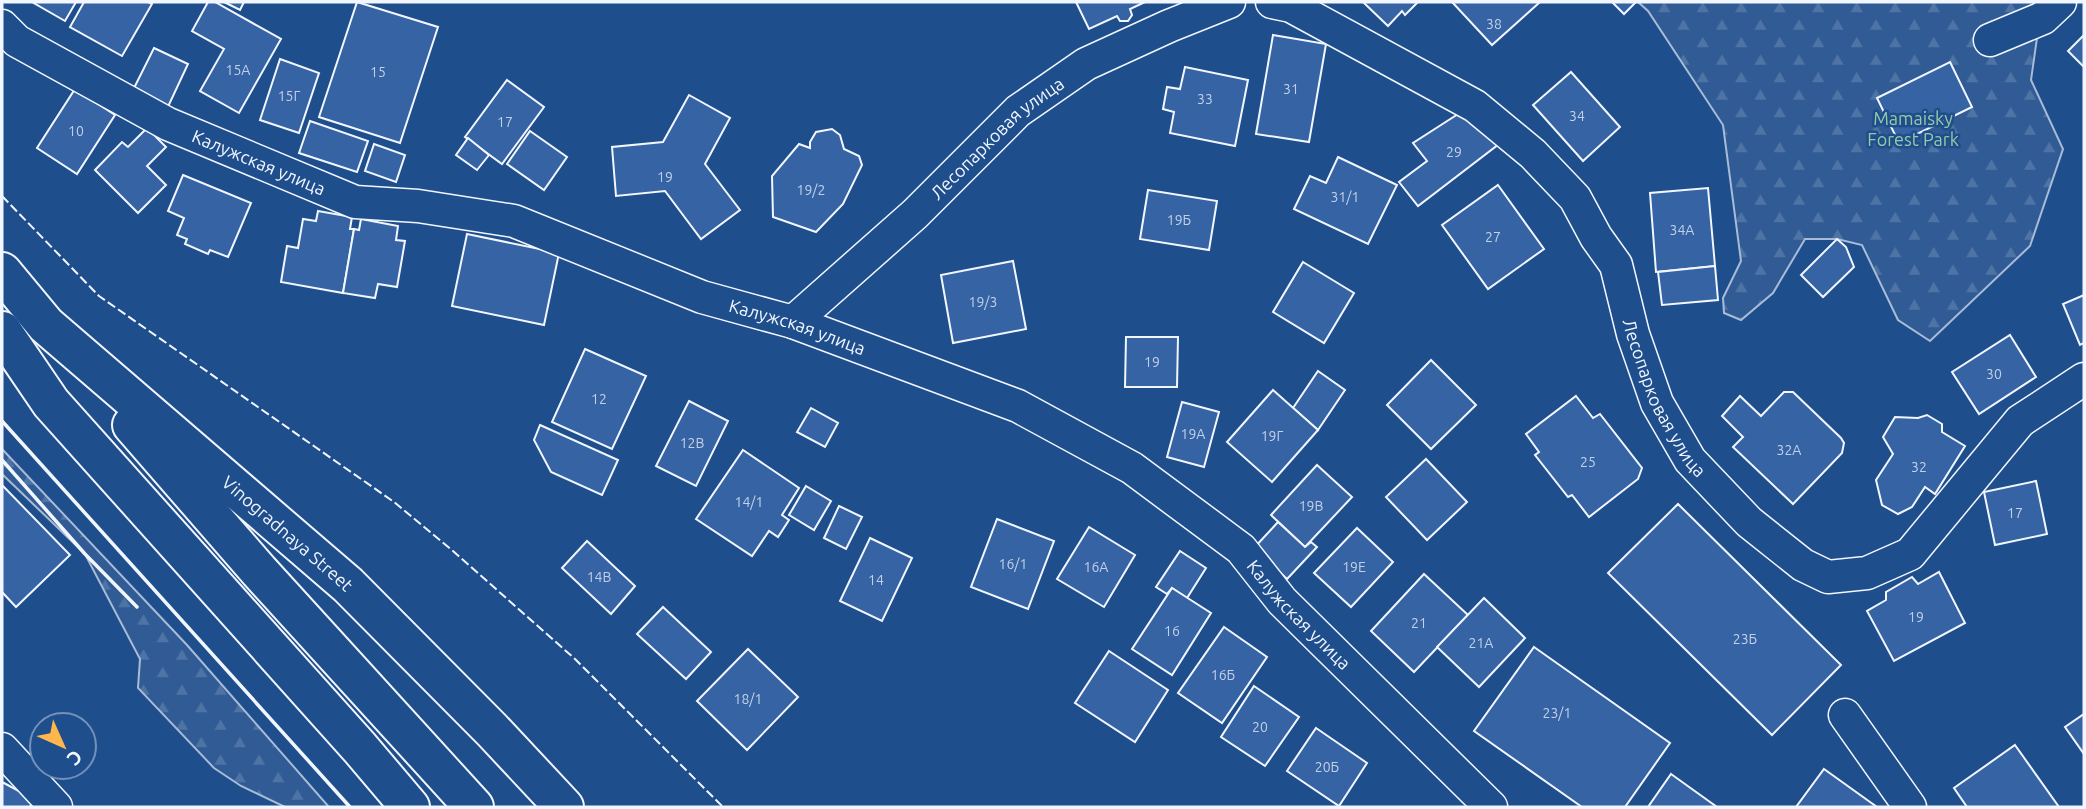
<svg xmlns="http://www.w3.org/2000/svg" width="2086" height="809" viewBox="0 0 2086 809" font-family="Ubuntu,sans-serif">
<style>
.forest{fill:url(#forest-firs);stroke:#a8bbd7;stroke-width:2}
.building{fill:#3563a3;stroke:#f2f6ff;stroke-width:2}
.lines{fill:none;stroke-linecap:round;stroke-linejoin:round}
.minor-casing{stroke:#f2f6ff;stroke-width:35}
.primary-casing{stroke:#f2f6ff;stroke-width:42}
.minor{stroke:#1f4e8c;stroke-width:32}
.primary{stroke:#1f4e8c;stroke-width:38}
.fence{stroke:#f2f6ff;stroke-width:2;stroke-dasharray:9 3.5;stroke-linecap:butt}
.wall{stroke:#f2f6ff;stroke-width:3.5}
.labels{text-anchor:middle;dominant-baseline:central;stroke-width:5;stroke-linejoin:round;paint-order:stroke}
.number-label{font-size:14px;fill:#c3d1e8}
.park-label{font-size:18px;fill:#97c8a6;stroke:#1f4e8c}
.street-label{font-size:18px;fill:#f2f6ff;stroke:#1f4e8c}
</style>
<defs>
<pattern id="forest-firs" width="22" height="20" patternUnits="userSpaceOnUse" patternTransform="scale(1.75)"><rect width="22" height="20" fill="#305b95"/><path d="M5 1l3.5 6h-7zM16 11l3.5 6h-7z" fill="#4e73a5"/></pattern>
</defs>
<rect width="100%" height="100%" fill="#1f4e8c"/>
<g class="forest">
<path d="M1638,2H2051L2040,17L2031,80L2063,149L2030,246L1930,341L1898,320L1862,245L1837,239H1805L1773,293L1741,320L1724,313L1723,298L1741,261L1723,125L1648,11Z"/>
<path d="M2,449L187,645L329,807H285L241,786L214,768L138,688L140,659L85,554L2,474Z"/>
</g>
<g class="building">
<path d="M32,2H76L65,21Z"/>
<path d="M84,2H148L152,4L122,56L70,27Z"/>
<path d="M208,2H215L281,39L239,113L200,91L224,49L192,31Z"/>
<path d="M224,2H244L240,10Z"/>
<path d="M357,2L438,27L400,143L319,117Z"/>
<path d="M1076,2H1145L1130,9L1132,15L1128,21H1120L1117,16L1089,29Z"/>
<path d="M1363,2H1418L1405,15L1402,11L1388,26Z"/>
<path d="M1452,2H1540L1492,45Z"/>
<path d="M1612,2H1636L1624,14Z"/>
<path d="M1273,35L1326,44L1309,142L1256,134Z"/>
<path d="M2084,35V67L2068,51Z"/>
<path d="M154,48L188,64L166,111L131,94Z"/>
<path d="M280,59L319,73L299,133L260,120Z"/>
<path d="M1950,62L1972,107L1899,143L1877,98Z"/>
<path d="M1185,67L1248,80L1235,146L1170,133L1174,112L1163,109L1167,87L1180,89Z"/>
<path d="M1571,72L1620,127L1583,161L1533,105Z"/>
<path d="M507,80L544,107L502,164L465,137Z"/>
<path d="M75,89L115,115L77,174L37,148Z"/>
<path d="M689,95L730,118L705,164L740,210L701,239L665,191L616,196L612,147L663,142Z"/>
<path d="M1469,107L1499,144L1418,206L1399,182L1427,161L1413,143Z"/>
<path d="M310,121L368,141L357,172L299,153Z"/>
<path d="M147,128L166,147L147,166L166,185L138,213L95,170L122,142L128,147Z"/>
<path d="M832,129L840,135L844,149L859,156L862,165L843,204L816,232L773,217L772,176L799,144L810,148V142L816,132Z"/>
<path d="M530,131L567,157L544,190L507,164Z"/>
<path d="M468,138L489,155L477,170L456,155Z"/>
<path d="M374,144L405,155L396,182L365,171Z"/>
<path d="M1338,157L1397,185L1368,244L1294,209L1310,176L1326,183Z"/>
<path d="M183,175L251,203L228,257L210,250L208,254L185,244L187,239L177,235L184,218L168,211Z"/>
<path d="M1498,185L1544,249L1488,289L1442,225Z"/>
<path d="M1708,188L1715,266L1656,272L1650,193Z"/>
<path d="M1148,190L1217,201L1209,250L1140,239Z"/>
<path d="M318,211L352,217L350,229H354L343,293L281,282L287,246L298,248L303,219L316,221Z"/>
<path d="M361,219L398,226L396,240L405,241L397,287L378,284L375,298L343,293L354,229L359,230Z"/>
<path d="M467,234L559,253L544,325L452,306Z"/>
<path d="M1837,239L1846,247L1854,267L1823,297L1801,275Z"/>
<path d="M1013,261L1026,329L953,343L941,275Z"/>
<path d="M1303,262L1354,293L1324,343L1273,312Z"/>
<path d="M1715,266L1718,300L1662,305L1658,272Z"/>
<path d="M2084,295V343L2080,345L2063,304Z"/>
<path d="M2010,335L2036,377L1979,414L1952,372Z"/>
<path d="M1126,337H1178L1177,387H1125Z"/>
<path d="M585,349L646,376L612,449L552,422Z"/>
<path d="M1431,360L1476,405L1431,449L1387,405Z"/>
<path d="M1318,371L1345,390L1318,430L1293,408Z"/>
<path d="M1273,390L1318,430L1272,482L1227,442Z"/>
<path d="M1784,392H1793L1841,438L1844,443L1842,453L1793,504L1733,447L1743,437L1722,416L1740,396L1761,416Z"/>
<path d="M1576,396L1593,418L1600,414L1642,468L1638,479L1589,517L1572,495L1568,497L1535,455L1539,452L1526,434Z"/>
<path d="M689,401L728,421L696,486L656,466Z"/>
<path d="M1182,402L1219,412L1204,467L1167,457Z"/>
<path d="M811,408L838,423L825,447L797,432Z"/>
<path d="M1927,415L1942,424V432L1965,446L1935,494L1925,487L1912,507L1898,514L1882,505L1876,480L1893,454L1883,437L1895,417L1918,418Z"/>
<path d="M540,425L618,460L602,495L551,472L534,440Z"/>
<path d="M743,450L799,488L782,515L789,520L778,537L769,531L752,556L696,519Z"/>
<path d="M1426,459L1467,502L1427,540L1386,497Z"/>
<path d="M1317,465L1352,497L1305,547L1271,515Z"/>
<path d="M2036,481L2047,534L1995,545L1984,492Z"/>
<path d="M2,485L70,555L16,607L2,592Z"/>
<path d="M806,486L831,501L814,530L789,515Z"/>
<path d="M1678,504L1841,665L1772,735L1608,573Z"/>
<path d="M839,506L862,517L846,549L824,538Z"/>
<path d="M997,519L1054,541L1028,609L971,587Z"/>
<path d="M1278,522L1305,547L1311,542L1317,547L1287,579L1254,548Z"/>
<path d="M1089,527L1135,555L1104,607L1057,579Z"/>
<path d="M1357,528L1393,562L1351,607L1314,573Z"/>
<path d="M870,538L912,558L882,621L840,601Z"/>
<path d="M587,541L635,586L611,614L562,568Z"/>
<path d="M1180,551L1206,568L1187,598L1172,588L1167,594L1156,587Z"/>
<path d="M1939,572L1965,623L1894,661L1867,611L1886,600V592L1912,577L1918,584Z"/>
<path d="M1424,574L1468,615L1414,672L1371,631Z"/>
<path d="M1172,588L1211,613L1172,675L1132,649Z"/>
<path d="M1484,598L1525,638L1479,687L1437,647Z"/>
<path d="M663,607L711,652L686,679L637,634Z"/>
<path d="M1224,627L1267,657L1222,723L1178,693Z"/>
<path d="M1534,647L1670,743L1625,807H1582L1474,731Z"/>
<path d="M748,649L798,697L747,750L697,701Z"/>
<path d="M1109,651L1168,690L1135,742L1075,703Z"/>
<path d="M1254,686L1299,717L1265,766L1221,737Z"/>
<path d="M2084,714V754L2065,727Z"/>
<path d="M1316,728L1367,763L1339,806L1287,771Z"/>
<path d="M2015,745L2059,807H1967L1954,788Z"/>
<path d="M1824,769L1877,807H1796Z"/>
<path d="M1671,774L1717,807H1648Z"/>
<path d="M2,782L34,799L30,807H2Z"/>
</g>
<g class="lines">
<defs>
<g id="minor">
<path id="s1" d="M1272,2L1291,6L1475,106L1533,154L1575,198L1596,237L1616,265L1633,334L1657,403L1690,460L1749,522L1803,565L1828,577L1867,573L1910,554L2020,421L2084,379"/>
<path id="s2" d="M2,26L17,41L168,124L355,202L418,206L514,221L702,297L793,322L1018,406L1132,468L1241,549L1282,601L1491,807"/>
<path d="M1990,40L2043,18L2060,2"/>
<path id="s3" d="M793,322L915,214L1018,111L1086,64L1169,26L1229,2"/>
<path d="M1845,715L1910,807"/>
<path d="M2,749L56,807"/>
</g>
<g id="primary">
<path id="s4" d="M2,272L46,325L348,585L492,730L564,807"/>
<path d="M2,331L51,403L360,748L410,807"/>
<path d="M132,425L259,571L474,807"/>
</g>
</defs>
<use href="#minor" class="minor-casing"/>
<use href="#primary" class="primary-casing"/>
<use href="#minor" class="minor"/>
<use href="#primary" class="primary"/>
<path class="fence" d="M2,196L99,296L394,502L453,551L575,659L723,807"/>
<g class="wall">
<path d="M2,421L350,807"/>
<path d="M2,460L85,554L137,607"/>
</g>
</g>
<g class="labels">
<g class="number-label">
<text x="1494" y="24">38</text>
<text x="238" y="70">15А</text>
<text x="378" y="72">15</text>
<text x="1291" y="89">31</text>
<text x="289" y="96">15Г</text>
<text x="1205" y="99">33</text>
<text x="1577" y="116">34</text>
<text x="505" y="122">17</text>
<text x="76" y="131">10</text>
<text x="1454" y="152">29</text>
<text x="665" y="177">19</text>
<text x="811" y="190">19/2</text>
<text x="1345" y="197">31/1</text>
<text x="1179" y="220">19Б</text>
<text x="1682" y="230">34А</text>
<text x="1493" y="237">27</text>
<text x="983" y="302">19/3</text>
<text x="1152" y="362">19</text>
<text x="1994" y="374">30</text>
<text x="599" y="399">12</text>
<text x="1193" y="434">19А</text>
<text x="1272" y="436">19Г</text>
<text x="692" y="443">12В</text>
<text x="1789" y="450">32А</text>
<text x="1588" y="462">25</text>
<text x="1919" y="467">32</text>
<text x="749" y="502">14/1</text>
<text x="1311" y="506">19В</text>
<text x="2015" y="513">17</text>
<text x="1013" y="564">16/1</text>
<text x="1096" y="567">16А</text>
<text x="1354" y="567">19Е</text>
<text x="599" y="577">14В</text>
<text x="876" y="580">14</text>
<text x="1916" y="617">19</text>
<text x="1419" y="623">21</text>
<text x="1172" y="631">16</text>
<text x="1745" y="639">23Б</text>
<text x="1481" y="643">21А</text>
<text x="1223" y="675">16Б</text>
<text x="748" y="699">18/1</text>
<text x="1557" y="713">23/1</text>
<text x="1260" y="727">20</text>
<text x="1327" y="767">20Б</text>
</g>
<g class="park-label">
<text x="1913" y="118">Mamaisky<tspan x="1913" dy="21">Forest Park</tspan></text>
</g>
<g class="street-label">
<text stroke="none"><textPath href="#s3" startOffset="275">Лесопарковая улица</textPath></text>
<text stroke="none"><textPath href="#s2" startOffset="292">Калужская улица</textPath></text>
<text stroke="none"><textPath href="#s2" startOffset="859">Калужская улица</textPath></text>
<text stroke="none"><textPath href="#s1" startOffset="586">Лесопарковая улица</textPath></text>
<text stroke="none"><textPath href="#s4" startOffset="388">Vinogradnaya Street</textPath></text>
<text stroke="none"><textPath href="#s2" startOffset="1447">Калужская улица</textPath></text>
</g>
</g>
<rect width="2086" height="809" fill="none" stroke="#f2f6ff" stroke-width="7"/>
<g transform="translate(63 746) rotate(135)"><circle r="33" fill="#1f4e8c" stroke="#7391ba" stroke-width="2"/>
<path d="M0-5L12 26L0 18L-12 26Z" fill="#ffb74d"/>
<text y="-10" font-size="19" font-weight="bold" text-anchor="middle" fill="#f2f6ff">С</text>
</g>
</svg>
